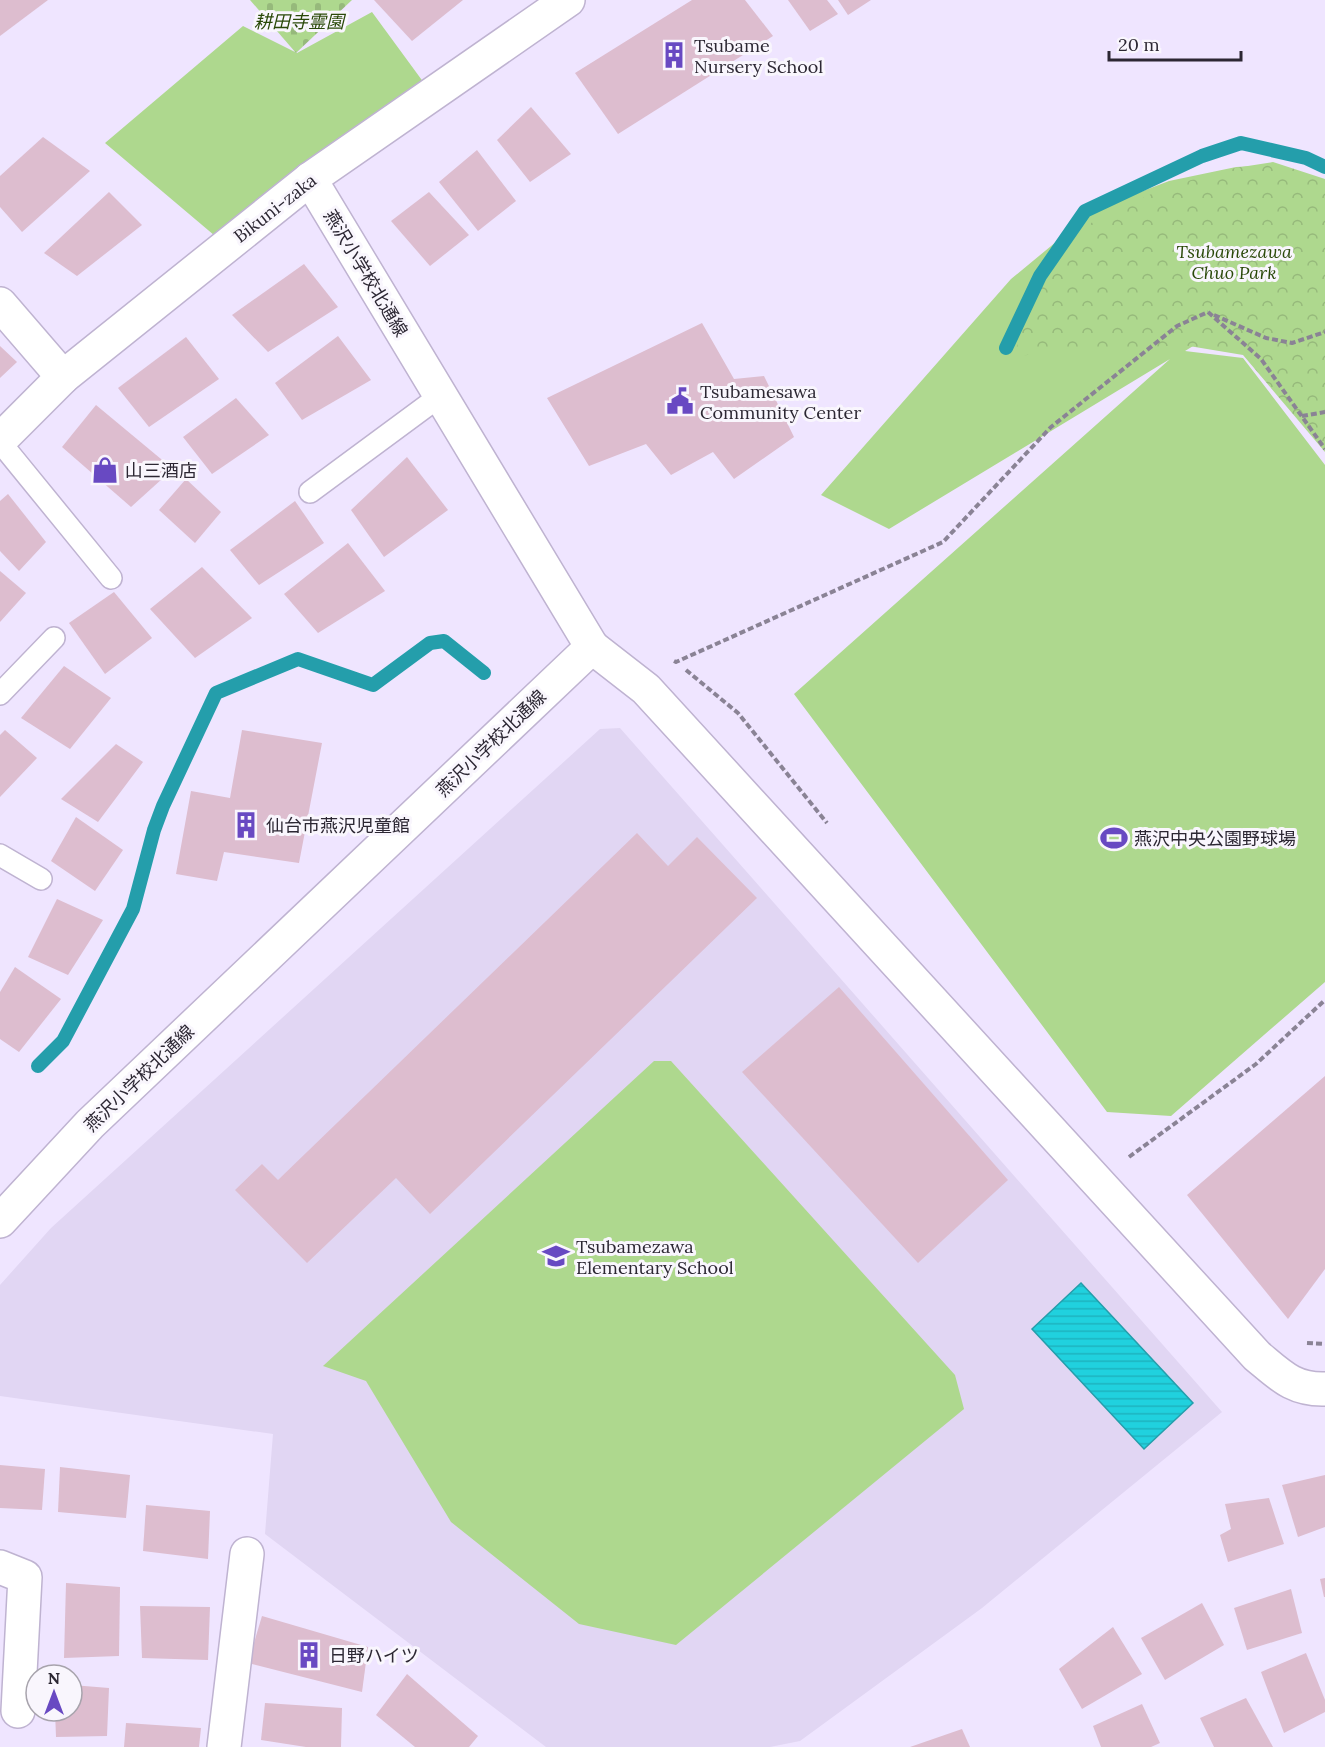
<svg xmlns="http://www.w3.org/2000/svg" width="1325" height="1747" viewBox="0 0 1325 1747" font-family="Lora,'Noto Sans JP',serif">
<style>
.built{fill:#e1d6f3}
.grass{fill:#aed88e}
.cemetery{fill:url(#cemetery-stones)}
.park{fill:url(#park-crowns)}
.water{fill:url(#water-rules);stroke:#249eab;stroke-width:1.5}
.lines{fill:none;stroke-linecap:round;stroke-linejoin:round}
.stream{stroke:#249eab;stroke-width:14}
.building{fill:#ddbdcf}
.lane-casing{stroke:#bfb3d1;stroke-width:24}
.street-casing{stroke:#bfb3d1;stroke-width:36}
.secondary-casing{stroke:#bfb3d1;stroke-width:36}
.path{stroke:#8a8395;stroke-width:4;stroke-dasharray:6 3;stroke-linecap:butt}
.lane{stroke:#fff;stroke-width:21}
.street{stroke:#fff;stroke-width:33}
.secondary{stroke:#fff;stroke-width:33}
.labels{text-anchor:middle;dominant-baseline:central;stroke-width:6;stroke-linejoin:round;paint-order:stroke}
.park-label{font-size:18px;font-style:italic;fill:#2a4909;stroke:#f9f6fd}
.poi-label{font-size:18px;fill:#2c2733;stroke:#f9f6fd;text-anchor:start}
.street-label{font-size:18px;fill:#2c2733;stroke:#f9f6fd}
</style>
<defs>
<pattern id="cemetery-stones" width="16" height="16" patternUnits="userSpaceOnUse" patternTransform="scale(1.5)"><rect width="16" height="16" fill="#aed88e"/><path d="M2 7V4a2 2 0 0 1 4 0v3zM10 15v-3a2 2 0 0 1 4 0v3z" fill="#96b97b"/></pattern>
<pattern id="park-crowns" width="20" height="18" patternUnits="userSpaceOnUse" patternTransform="scale(1.5)"><rect width="20" height="18" fill="#aed88e"/><path d="M2 6a3 3 0 1 1 6 0M12 15a3 3 0 1 1 6 0" fill="none" stroke="#96b97b"/></pattern>
<pattern id="water-rules" width="6" height="5" patternUnits="userSpaceOnUse" patternTransform="scale(1.5)"><rect width="6" height="5" fill="#20d1de"/><path d="M0 2.5h6" fill="none" stroke="#1db3bf"/></pattern>
</defs>
<rect width="100%" height="100%" fill="#efe5ff"/>
<path class="built" d="M620,728L1222,1412L982,1608L800,1741L770,1747H546L265,1534L273,1434L0,1396V1285L51,1228L600,729Z"/>
<g class="grass">
<path d="M372,12L424,83L221,241L105,143L243,26L297,53Z"/>
<path d="M1273,165L1281,292L1185,351L1243,358L1325,465V982L1171,1116L1107,1112L794,694L1170,359L889,529L821,495L1011,279L1096,209L1169,181L1236,167Z"/>
<path d="M654,1061H671L955,1375L964,1409L676,1645L579,1624L451,1522L366,1381L323,1366Z"/>
</g>
<path class="cemetery" d="M250,0H352L296,53Z"/>
<path class="park" d="M1273,162L1325,179V452L1243,355L1183,345L1014,356L1034,288L1071,253L1091,223L1166,187L1235,168Z"/>
<path class="water" d="M1081,1283L1193,1403L1144,1449L1032,1329Z"/>
<g class="lines">
<g class="stream">
<path d="M1006,348L1040,276L1085,211L1202,156L1241,143L1306,158L1325,167"/>
<path d="M38,1066L63,1041L133,909L154,830L163,806L216,693L298,659L373,685L430,643L444,641L484,673"/>
</g>
</g>
<g class="building">
<path d="M0,0H48L0,36Z"/>
<path d="M374,0H463L412,41Z"/>
<path d="M692,0H745L773,36L618,134L575,73Z"/>
<path d="M788,0H827L838,14L810,31Z"/>
<path d="M838,0H871L848,15Z"/>
<path d="M531,107L571,154L530,182L497,140Z"/>
<path d="M43,137L90,171L22,232L0,207V176Z"/>
<path d="M477,150L516,201L478,231L439,182Z"/>
<path d="M109,192L142,225L77,276L44,253Z"/>
<path d="M429,192L469,235L430,266L391,221Z"/>
<path d="M304,264L338,307L268,352L232,315Z"/>
<path d="M702,323L734,379L764,376L794,437L734,479L713,452L671,475L646,444L589,466L547,398Z"/>
<path d="M338,336L371,380L302,420L275,383Z"/>
<path d="M186,337L219,379L149,427L118,388Z"/>
<path d="M0,346L17,362L0,378Z"/>
<path d="M236,398L269,435L212,474L183,437Z"/>
<path d="M96,405L173,469L131,507L62,447Z"/>
<path d="M407,457L448,510L384,557L351,510Z"/>
<path d="M186,479L221,512L195,543L159,510Z"/>
<path d="M8,494L46,542L19,571L0,551V501Z"/>
<path d="M295,501L324,543L259,585L230,550Z"/>
<path d="M348,543L385,591L318,633L284,594Z"/>
<path d="M202,567L252,618L195,658L150,609Z"/>
<path d="M0,571L26,593L0,622Z"/>
<path d="M114,592L152,638L105,674L69,623Z"/>
<path d="M64,666L111,698L70,749L21,718Z"/>
<path d="M5,730L37,758L0,797V735Z"/>
<path d="M242,730L322,743L299,863L224,852L217,881L176,874L191,791L230,798Z"/>
<path d="M116,744L143,762L98,822L61,799Z"/>
<path d="M76,817L123,850L95,891L51,861Z"/>
<path d="M637,833L668,866L697,837L757,898L430,1214L396,1178L307,1263L235,1190L262,1164L278,1180Z"/>
<path d="M57,899L103,920L68,975L28,957Z"/>
<path d="M15,967L61,999L19,1052L0,1039V992Z"/>
<path d="M839,987L1008,1180L918,1263L742,1072Z"/>
<path d="M1325,1076V1269L1288,1319L1187,1195Z"/>
<path d="M0,1465L45,1469L42,1510L0,1508Z"/>
<path d="M60,1467L130,1475L126,1518L58,1512Z"/>
<path d="M1325,1475V1527L1298,1537L1282,1485Z"/>
<path d="M1269,1498L1284,1544L1228,1562L1220,1535L1231,1529L1225,1504Z"/>
<path d="M146,1505L210,1511L208,1559L143,1551Z"/>
<path d="M1325,1578V1597H1324L1320,1579Z"/>
<path d="M66,1583L120,1587L119,1656L64,1658Z"/>
<path d="M1291,1589L1302,1633L1247,1650L1234,1608Z"/>
<path d="M1202,1603L1224,1645L1165,1680L1141,1638Z"/>
<path d="M140,1606L210,1607L208,1660L142,1658Z"/>
<path d="M262,1616L368,1647L362,1692L248,1663Z"/>
<path d="M1113,1627L1142,1674L1082,1709L1059,1669Z"/>
<path d="M1306,1653L1325,1700V1712L1284,1733L1261,1672Z"/>
<path d="M407,1674L478,1736L469,1747H415L376,1715Z"/>
<path d="M72,1685L109,1688L107,1736L56,1737L55,1711H72Z"/>
<path d="M1246,1698L1273,1747H1214L1200,1718Z"/>
<path d="M265,1703L342,1708L341,1747H306L261,1740Z"/>
<path d="M1142,1704L1160,1743L1151,1747H1101L1093,1726Z"/>
<path d="M126,1723L201,1728L199,1747H124Z"/>
<path d="M962,1729L970,1747H910Z"/>
</g>
<g class="lines">
<defs>
<g id="lane">
<path d="M0,442L111,578"/>
<path d="M310,492L440,396"/>
<path d="M0,694L54,638"/>
<path d="M0,855L41,879"/>
</g>
<g id="street">
<path d="M0,304L63,377"/>
<path d="M0,440L63,377L310,179L568,0"/>
<path d="M0,1567L25,1577L18,1711"/>
<path d="M224,1747L247,1554"/>
</g>
<g id="secondary">
<path d="M592,647L646,689L1257,1356C1280,1375 1293,1390 1325,1389"/>
<path d="M0,1221L90,1124L592,647L310,179"/>
</g>
</defs>
<use href="#lane" class="lane-casing"/>
<use href="#street" class="street-casing"/>
<use href="#secondary" class="secondary-casing"/>
<g class="path">
<path d="M1208,312L1261,359L1325,449"/>
<path d="M1214,315L1266,338L1292,343L1325,332"/>
<path d="M1302,416L1325,412"/>
<path d="M674,661L676,662L943,542L1051,427L1177,326L1208,312"/>
<path d="M686,670L738,713L827,823"/>
<path d="M1129,1157L1256,1064L1325,1000"/>
<path d="M1307,1343L1325,1344"/>
</g>
<use href="#lane" class="lane"/>
<use href="#street" class="street"/>
<use href="#secondary" class="secondary"/>
</g>
<defs>
<symbol id="building-bare" viewBox="-9 -9 18 18"><path d="M-4-6H4V6H1V3H-1V6H-4ZM-2.5-4.3h1.7v1.8h-1.7ZM.8-4.3h1.7v1.8H.8ZM-2.5-1h1.7V.8h-1.7ZM.8-1h1.7V.8H.8Z" fill="#6849c2" stroke="#f9f6fd" stroke-width="2.5" paint-order="stroke"/></symbol>
<symbol id="civic-bare" viewBox="-9 -9 18 18"><path d="M-.6-6.5H3V-4.5H.6V-3L4-1V1h2V6H-6V1h2V-1L-.6-3ZM-1.2 2.5V6h2.4V2.5Z" fill="#6849c2" stroke="#f9f6fd" stroke-width="2.5" paint-order="stroke"/></symbol>
<symbol id="shop-bare" viewBox="-9 -9 18 18"><path d="M-5-2.5h2.3a2.7 3.5 0 0 1 5.4 0H5L5.5 6h-11ZM-1.5-2.5h3a1.5 2.3 0 0 0-3 0Z" fill="#6849c2" stroke="#f9f6fd" stroke-width="2.5" paint-order="stroke"/></symbol>
<symbol id="stadium-bare" viewBox="-9 -9 18 18"><path d="M0-5a6.5 5 0 1 0 0 10a6.5 5 0 1 0 0-10ZM-3.5-1.8h7v3.6h-7Z" fill="#6849c2" stroke="#f9f6fd" stroke-width="2.5" paint-order="stroke"/></symbol>
<symbol id="school-bare" viewBox="-9 -9 18 18"><path d="M0-5L7-2L0 1L-7-2ZM-4 1L0 2.5L4 1V4Q0 6-4 4Z" fill="#6849c2" stroke="#f9f6fd" stroke-width="2.5" paint-order="stroke"/></symbol>
</defs>
<g fill-rule="evenodd">
<use href="#building-bare" x="655" y="36" width="38" height="38"/>
<use href="#civic-bare" x="661" y="382" width="38" height="38"/>
<use href="#shop-bare" x="86" y="451" width="38" height="38"/>
<use href="#building-bare" x="227" y="806" width="38" height="38"/>
<use href="#stadium-bare" x="1095" y="819" width="38" height="38"/>
<use href="#school-bare" x="537" y="1237" width="38" height="38"/>
<use href="#building-bare" x="290" y="1636" width="38" height="38"/>
</g>
<g class="labels">
<g class="park-label">
<text x="299" y="21">耕田寺霊園</text>
<text x="1234" y="251">Tsubamezawa<tspan x="1234" dy="21">Chuo Park</tspan></text>
</g>
<g class="poi-label">
<text x="694" y="45">Tsubame<tspan x="694" dy="21">Nursery School</tspan></text>
<text x="700" y="391">Tsubamesawa<tspan x="700" dy="21">Community Center</tspan></text>
<text x="125" y="470">山三酒店</text>
<text x="266" y="825">仙台市燕沢児童館</text>
<text x="1134" y="838">燕沢中央公園野球場</text>
<text x="576" y="1246">Tsubamezawa<tspan x="576" dy="21">Elementary School</tspan></text>
<text x="329" y="1655">日野ハイツ</text>
</g>
<g class="street-label">
<text transform="translate(275 208) rotate(-38)">Bikuni-zaka</text>
<text transform="translate(366 273) rotate(59)">燕沢小学校北通線</text>
<text transform="translate(491 743) rotate(-44)">燕沢小学校北通線</text>
<text transform="translate(139 1078) rotate(-44)">燕沢小学校北通線</text>
</g>
</g>
<g transform="translate(54 1693)"><circle r="28" fill="#f9f6fd" stroke="#a7a3ac" stroke-width="1.5"/>
<path d="M0-4.5L10 22L0 15L-10 22Z" fill="#6849c2"/>
<text y="-9" font-size="16" font-weight="bold" text-anchor="middle" fill="#2c2733">N</text>
</g>
<path d="M1109 51v9h132v-9" fill="none" stroke="#2c2733" stroke-width="3"/>
<text x="1118" y="51" font-size="18" fill="#2c2733" stroke="#f9f6fd" stroke-width="4.5" paint-order="stroke">20 m</text>
</svg>
